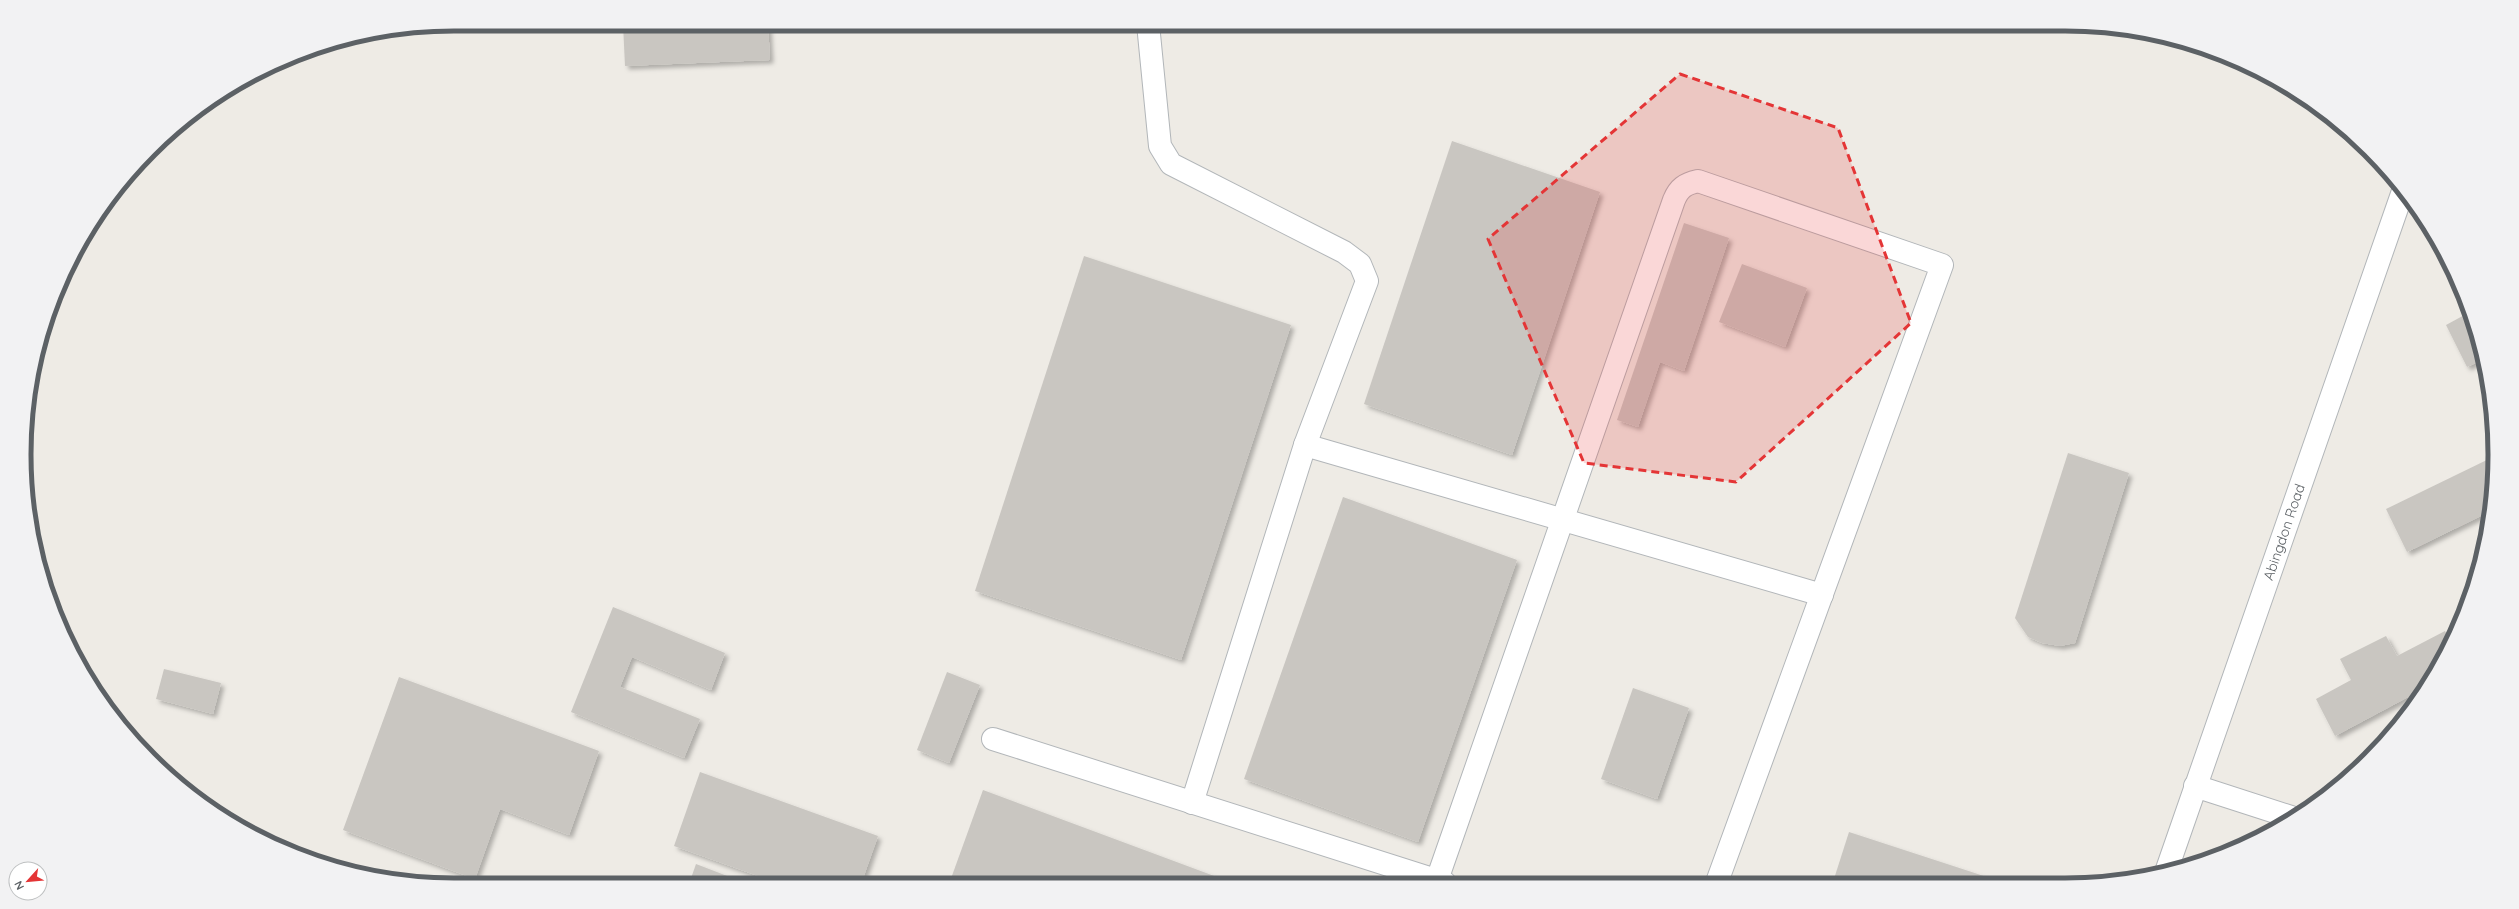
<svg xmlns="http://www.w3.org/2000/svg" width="2519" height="909" viewBox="0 0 2519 909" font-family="Quicksand,sans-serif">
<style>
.building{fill:#c9c6c1;filter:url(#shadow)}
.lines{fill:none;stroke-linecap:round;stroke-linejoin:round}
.minor-casing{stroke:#b2b6b9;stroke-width:24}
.minor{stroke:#fff;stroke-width:22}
.marked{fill:#e43536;fill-opacity:0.2;stroke:#e43536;stroke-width:3;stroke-dasharray:8 5;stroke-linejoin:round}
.labels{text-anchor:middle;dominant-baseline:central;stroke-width:3;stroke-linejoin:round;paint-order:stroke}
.street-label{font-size:14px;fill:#5c6165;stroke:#fff}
.rim{fill:none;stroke:#5c6165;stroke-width:5}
</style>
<defs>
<filter id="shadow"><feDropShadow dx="3.5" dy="3.5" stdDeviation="2" flood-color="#0004"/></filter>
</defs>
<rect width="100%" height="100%" fill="#eeebe5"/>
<g class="building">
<path d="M623,24H768L770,60L625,66Z"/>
<path d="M1452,141L1600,192L1512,455L1364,404Z"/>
<path d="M1684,223L1729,238L1684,371L1660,362L1638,427L1617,420Z"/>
<path d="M1084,256L1291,325L1181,660L975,591Z"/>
<path d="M1742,264L1807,288L1785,347L1719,322Z"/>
<path d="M2470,312L2482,360L2467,367L2446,325Z"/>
<path d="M2068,453L2129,473L2075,643L2060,646L2042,643L2028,637L2015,618Z"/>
<path d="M2493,457L2494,482L2489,512L2407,552L2386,509Z"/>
<path d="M1343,497L1517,560L1418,842L1244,779Z"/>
<path d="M613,607L725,653L711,690L632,657L620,687L700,719L684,758L571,712Z"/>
<path d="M2445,631L2450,640L2437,670L2412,705L2408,697L2335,736L2316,699L2351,680L2340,659L2386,636L2397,656Z"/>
<path d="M164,669L221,683L213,714L156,699Z"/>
<path d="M947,672L980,685L949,763L917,750Z"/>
<path d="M399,677L599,751L569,835L500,809L475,879L343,830Z"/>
<path d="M1633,688L1689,708L1657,799L1601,779Z"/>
<path d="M700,772L878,836L861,884H781L674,846Z"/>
<path d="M983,790L1233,883L949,884Z"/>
<path d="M1849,832L1993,879L1992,882H1833Z"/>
<path d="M696,864L748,884H689Z"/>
</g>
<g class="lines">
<defs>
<g id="minor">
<path d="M1148,24L1160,146L1171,164L1344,252L1360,264L1367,281L1305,445L1192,803"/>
<path d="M1305,445L1822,595"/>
<path d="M993,739L1445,883"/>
<path d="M2195,786L2291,817"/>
<path d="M2166,872L2403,191"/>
<path d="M1437,880L1674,200C1679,188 1685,184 1698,181L1942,265L1717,882"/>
</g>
</defs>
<use href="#minor" class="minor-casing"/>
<use href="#minor" class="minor"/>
</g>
<path class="marked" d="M1680,74L1838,128L1911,323L1736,482L1584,463L1488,239Z"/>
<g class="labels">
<g class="street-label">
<text transform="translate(2284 532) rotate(-71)">Abingdon Road</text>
</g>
</g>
<path d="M0 0H2519V909H0ZM454 31H2065A423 423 0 0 1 2488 454V455A423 423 0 0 1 2065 878H454A423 423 0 0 1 31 455V454A423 423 0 0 1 454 31Z" fill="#f2f2f3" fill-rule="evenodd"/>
<path class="rim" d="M454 31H2065A423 423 0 0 1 2488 454V455A423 423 0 0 1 2065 878H454A423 423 0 0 1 31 455V454A423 423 0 0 1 454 31Z"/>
<g transform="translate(28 881) rotate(243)"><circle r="19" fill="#ffffff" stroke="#bec0c1"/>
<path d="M0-3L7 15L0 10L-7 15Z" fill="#e43536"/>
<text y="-6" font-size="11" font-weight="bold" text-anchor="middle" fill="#5c6165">N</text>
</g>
</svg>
